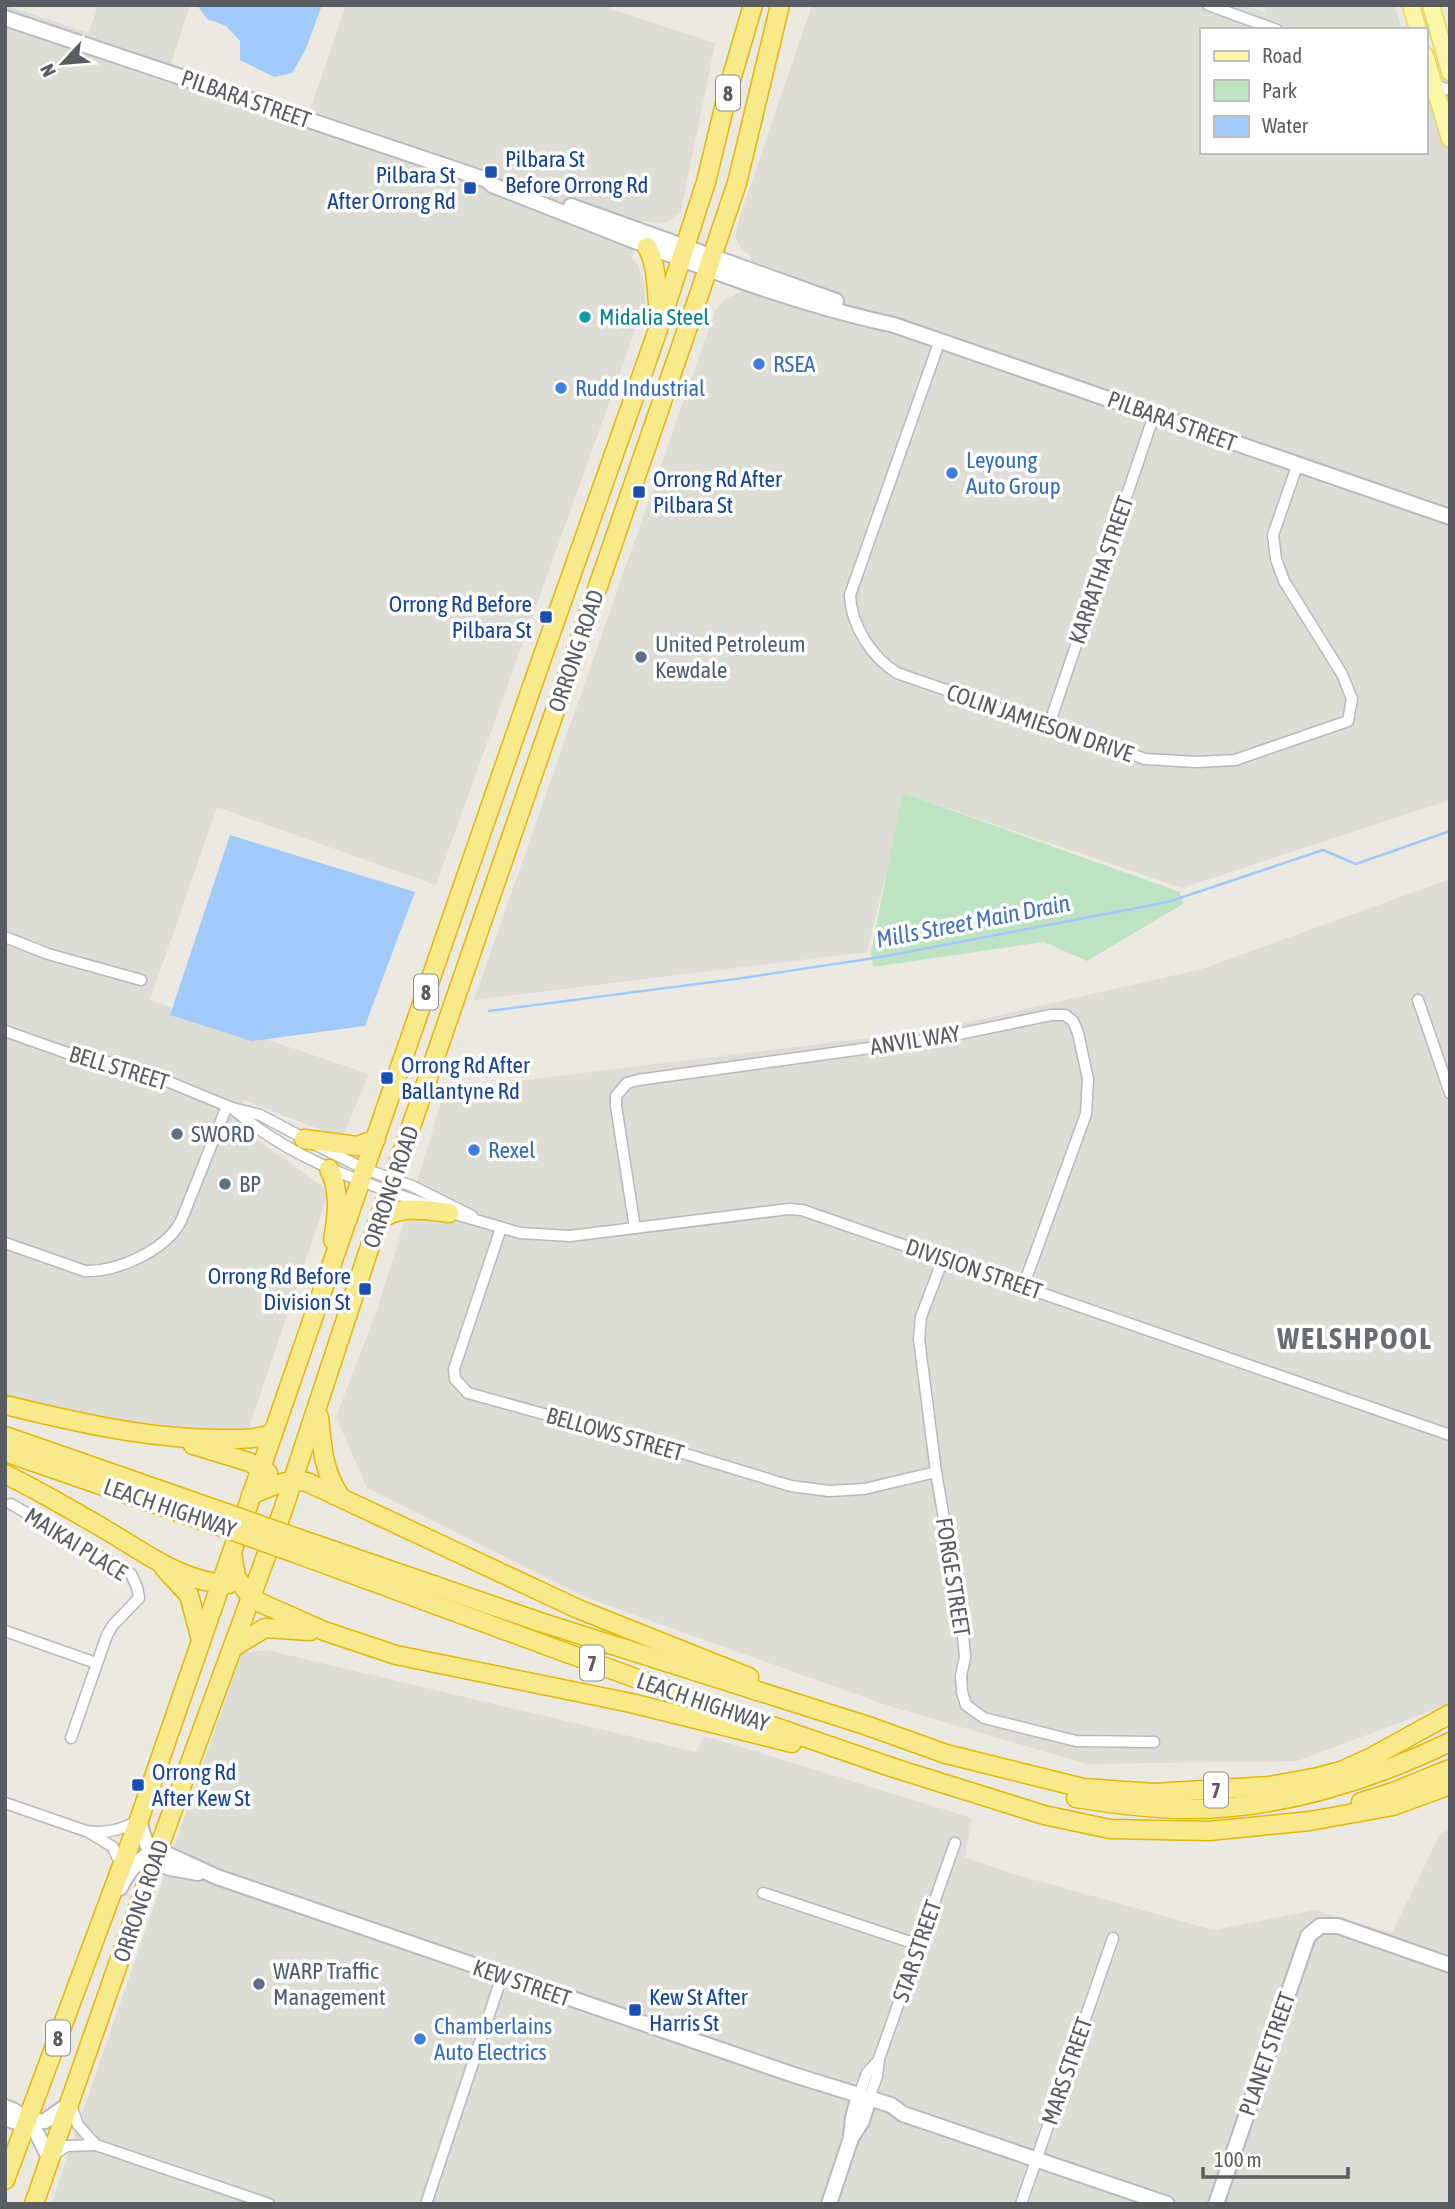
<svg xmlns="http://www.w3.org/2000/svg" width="1455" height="2209" viewBox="0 0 1455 2209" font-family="'Asap Condensed',sans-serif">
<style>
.industrial{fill:#dddcd5}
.green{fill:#bde3c2}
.water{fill:#a1cafb}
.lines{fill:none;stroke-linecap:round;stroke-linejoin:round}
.stream{stroke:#a1cafb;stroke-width:2.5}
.street-casing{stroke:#b6b8bd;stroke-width:13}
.secondary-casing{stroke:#b6b9bf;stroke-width:18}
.primary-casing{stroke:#ebd35a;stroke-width:19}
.highway-casing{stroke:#e3b709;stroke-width:21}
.street{stroke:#fff;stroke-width:10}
.secondary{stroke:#fff;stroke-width:14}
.primary{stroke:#fbf7a6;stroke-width:16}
.highway{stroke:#f8e98b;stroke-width:18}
.highway-bridge-casing{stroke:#e3b709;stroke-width:21;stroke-linecap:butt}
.highway-bridge{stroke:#f8e98b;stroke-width:18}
.transit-dot{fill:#1a4fb4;stroke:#fff;stroke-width:2.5}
.culture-dot{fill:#0f9aa8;stroke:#fff;stroke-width:2.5}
.shop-dot{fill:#3f7fe0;stroke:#fff;stroke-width:2.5}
.service-dot{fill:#5c6f8a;stroke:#fff;stroke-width:2.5}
.labels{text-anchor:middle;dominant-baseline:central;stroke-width:7;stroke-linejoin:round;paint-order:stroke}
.shield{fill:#fff;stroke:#8b8d90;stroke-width:2}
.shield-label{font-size:21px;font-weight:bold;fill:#595c61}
.street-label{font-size:23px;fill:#595c61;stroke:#fff}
.transit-label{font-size:23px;fill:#164399;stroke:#fff;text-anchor:start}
.culture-label{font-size:23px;fill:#0d838f;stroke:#fff;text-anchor:start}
.shop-label{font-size:23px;fill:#366cbe;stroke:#fff;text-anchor:start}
.service-label{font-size:23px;fill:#4e5e75;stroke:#fff;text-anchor:start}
.water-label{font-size:24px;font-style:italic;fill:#4572bd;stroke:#fff}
.district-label{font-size:30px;font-weight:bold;letter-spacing:2px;fill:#6a6e73;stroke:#fff}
</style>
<rect width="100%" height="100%" fill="#eceae0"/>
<g class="industrial">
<path d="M5,5L89,33L98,5H190L171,63L310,110L346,5H612L611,9L715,43L681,211L671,220L660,224L643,221L632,258L638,265L645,286V303L436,885L217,807L150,1000L369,1074L342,1138L244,1100L237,1125L329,1191L236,1466L5,1398Z"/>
<path d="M812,5H1243L1265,12L1264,5H1395L1402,30H1201V152H1425V72L1450,77V800L1182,888L906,794L867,952L474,1000L715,311L724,300L741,291L751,257L742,250L735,237L739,219Z"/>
<path d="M1450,879V1704L1297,1761L1087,1764L889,1706L587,1598L367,1488L336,1417L378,1307L445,1090L934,1030L1202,969Z"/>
<path d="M267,1650L696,1752L705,1736L972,1818L965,1857L1004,1871L1213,1930L1315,1910L1392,1933L1440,1834L1450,1829V2204H51L241,1653Z"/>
</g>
<path class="green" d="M903,793L1180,892L1183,904L1087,961L1044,942L873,967L871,952Z"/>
<g class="water">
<path d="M200,5H322L305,51L292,73L274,77L240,60V41L226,26L207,19L199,8Z"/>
<path d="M230,835L415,892L365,1026L252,1041L170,1015Z"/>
</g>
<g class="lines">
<path class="stream" d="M489,1011L743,978L881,957L1168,902L1323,850L1356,864L1450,831"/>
<defs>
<g id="street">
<path d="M1208,5L1277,30"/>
<path d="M1430,84L1450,90"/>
<path d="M940,340L850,595C851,626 872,657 897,673L1145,759L1197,762L1235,760L1348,721L1352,699L1342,674L1284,581L1276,559L1273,535L1297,466"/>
<path d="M1049,725L1154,415"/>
<path d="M5,937L48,954L141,980"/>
<path d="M1418,1000L1450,1093"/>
<path d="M5,1031L70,1054L101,1060L162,1079L232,1108L260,1115L330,1152L365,1169L412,1186L472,1216"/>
<path d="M232,1108C289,1158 358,1181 428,1205"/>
<path d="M445,1211L520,1233L570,1236L789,1209L802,1210L1450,1435"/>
<path d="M501,1228L454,1369L455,1379L468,1393L666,1448L791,1486L829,1491L864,1489L936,1472"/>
<path d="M635,1228L616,1106V1096L627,1083L638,1080L935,1039L1051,1015H1065L1073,1021L1078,1033L1088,1079L1086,1114L1023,1287"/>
<path d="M5,1243L85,1271C118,1272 166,1250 181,1221L227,1106"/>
<path d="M943,1259L921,1317L919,1339L936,1472L962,1624L965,1657L961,1676L962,1692L966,1705L984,1718L1076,1741L1154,1742"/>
<path d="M11,1504L131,1574L137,1587L139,1598L113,1625L107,1635L71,1738"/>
<path d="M5,1631L96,1663"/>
<path d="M5,1803L86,1831C106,1834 120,1830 138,1821"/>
<path d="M90,1833L113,1847L121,1866"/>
<path d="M763,1893L919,1945"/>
<path d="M859,2095L867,2073L879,2060"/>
<path d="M869,2098L877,2076L879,2059L955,1843"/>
<path d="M71,2105L78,2125L96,2145L269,2204"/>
<path d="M53,2155L67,2146L96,2145"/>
<path d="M426,2204L502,1976"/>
<path d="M1021,2204L1113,1938"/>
</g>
<g id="secondary">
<path d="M5,18L487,180L492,185C624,235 755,295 894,325L1450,517"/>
<path d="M571,206L836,301"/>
<path d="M139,1820L143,1835L155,1862L170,1868L198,1873"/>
<path d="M120,1888C128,1871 141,1856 158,1850L217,1877L794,2075L891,2105L903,2114L1167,2204"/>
<path d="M5,2107C30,2115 39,2136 49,2158"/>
<path d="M5,2118L16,2122L45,2121L71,2103"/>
<path d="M851,2137L853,2118L859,2095"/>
<path d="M829,2204L851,2138L862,2121L869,2098"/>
<path d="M1216,2204L1308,1936L1320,1926H1338L1450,1965"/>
</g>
<g id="primary">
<path d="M1411,5L1418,30"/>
<path d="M1431,5L1450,72"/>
<path d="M1425,55L1450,139"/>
</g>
<g id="highway">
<path d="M647,247C659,268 655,293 660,317"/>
<path d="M304,1139L357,1146L376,1139"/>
<path d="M329,1169C341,1191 337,1217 333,1240"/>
<path d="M378,1222C397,1204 426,1210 449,1213"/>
<path d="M5,1405C75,1422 148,1439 220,1439C239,1439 256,1440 273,1433"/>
<path d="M319,1417C322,1446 323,1471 340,1496"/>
<path d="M5,1436L226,1513"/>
<path d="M193,1445L249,1462L268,1473"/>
<path d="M5,1452L222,1527"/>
<path d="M5,1474C39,1491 72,1510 106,1530C142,1551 185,1584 229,1584"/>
<path d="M251,1495C270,1487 286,1478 307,1482L578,1609L749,1677"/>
<path d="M297,1538L540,1622L865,1725L946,1754L1083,1788L1154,1793L1270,1786L1318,1777L1341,1771L1372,1757L1450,1714"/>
<path d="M292,1552L673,1692L894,1768L1044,1815L1110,1829L1209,1831L1310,1821L1393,1806L1450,1785"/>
<path d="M232,1553L236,1577L252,1599L324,1631L396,1655L631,1703L792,1743"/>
<path d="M164,1568L189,1595L201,1640"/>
<path d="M234,1647L265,1628L310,1631"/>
<path d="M1076,1798C1113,1804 1150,1809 1188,1809C1278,1809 1369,1781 1450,1742"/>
<path d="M1361,1802L1393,1792L1450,1769"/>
<path d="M5,2180L139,1820L536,675L661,321L706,182L729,87L753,5"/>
<path d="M34,2204L158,1850L283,1510L378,1222L702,286L737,183L780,5"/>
</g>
</defs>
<use href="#street" class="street-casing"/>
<use href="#secondary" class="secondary-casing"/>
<use href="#primary" class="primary-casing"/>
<use href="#highway" class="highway-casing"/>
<use href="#street" class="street"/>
<use href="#secondary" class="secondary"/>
<use href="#primary" class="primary"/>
<use href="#highway" class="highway"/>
<defs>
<g id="highway-bridge">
<path d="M226,1513L297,1538"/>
<path d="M222,1527L292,1552"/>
</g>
</defs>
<use href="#highway-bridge" class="highway-bridge-casing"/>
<use href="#highway-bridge" class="highway-bridge"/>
</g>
<g class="transit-dot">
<rect x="484" y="165" width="14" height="14" rx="3.5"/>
<rect x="463" y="181" width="14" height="14" rx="3.5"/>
<rect x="632" y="485" width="14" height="14" rx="3.5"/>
<rect x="539" y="610" width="14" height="14" rx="3.5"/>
<rect x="380" y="1071" width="14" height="14" rx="3.5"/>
<rect x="358" y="1282" width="14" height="14" rx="3.5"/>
<rect x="131" y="1778" width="14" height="14" rx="3.5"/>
<rect x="628" y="2003" width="14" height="14" rx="3.5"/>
</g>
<circle class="culture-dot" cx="585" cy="317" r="7"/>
<g class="shop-dot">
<circle cx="759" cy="364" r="7"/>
<circle cx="561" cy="388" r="7"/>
<circle cx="952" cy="473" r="7"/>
<circle cx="474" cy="1150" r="7"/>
<circle cx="420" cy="2039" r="7"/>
</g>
<g class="service-dot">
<circle cx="641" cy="657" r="7"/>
<circle cx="177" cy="1134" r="7"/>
<circle cx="225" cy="1184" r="7"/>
<circle cx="259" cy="1984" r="7"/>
</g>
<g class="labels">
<g class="shield">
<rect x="716" y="75.5" width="24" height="35" rx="5"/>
<rect x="414" y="974.5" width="24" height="35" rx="5"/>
<rect x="580" y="1645.5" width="24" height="35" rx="5"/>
<rect x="1204" y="1772.5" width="24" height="35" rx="5"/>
<rect x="46" y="2020.5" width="24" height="35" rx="5"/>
</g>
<g class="shield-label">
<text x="728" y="93">8</text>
<text x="426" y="992">8</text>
<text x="592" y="1663">7</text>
<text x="1216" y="1790">7</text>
<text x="58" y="2038">8</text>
</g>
<g class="street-label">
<text transform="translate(246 99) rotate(19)">PILBARA STREET</text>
<text transform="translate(1172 421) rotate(20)">PILBARA STREET</text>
<text transform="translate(1101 570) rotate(-71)">KARRATHA STREET</text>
<text transform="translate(576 651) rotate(-71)">ORRONG ROAD</text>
<text transform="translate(1040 723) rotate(19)">COLIN JAMIESON DRIVE</text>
<text transform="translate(915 1040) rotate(-9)">ANVIL WAY</text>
<text transform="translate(119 1068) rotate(17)">BELL STREET</text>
<text transform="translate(391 1187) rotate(-71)">ORRONG ROAD</text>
<text transform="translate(974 1269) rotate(19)">DIVISION STREET</text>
<text transform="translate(615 1434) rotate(16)">BELLOWS STREET</text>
<text transform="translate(170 1508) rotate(19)">LEACH HIGHWAY</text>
<text transform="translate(76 1544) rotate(32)">MAIKAI PLACE</text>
<text transform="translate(953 1577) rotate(81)">FORGE STREET</text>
<text transform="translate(703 1702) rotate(19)">LEACH HIGHWAY</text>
<text transform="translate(141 1901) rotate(-71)">ORRONG ROAD</text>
<text transform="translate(917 1951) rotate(-71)">STAR STREET</text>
<text transform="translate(522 1983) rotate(19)">KEW STREET</text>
<text transform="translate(1267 2054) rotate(-71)">PLANET STREET</text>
<text transform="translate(1067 2071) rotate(-71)">MARS STREET</text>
</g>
<g class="transit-label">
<text x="505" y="159">Pilbara St<tspan x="505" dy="26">Before Orrong Rd</tspan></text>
<text x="456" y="175" text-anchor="end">Pilbara St<tspan x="456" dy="26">After Orrong Rd</tspan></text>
<text x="653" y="479">Orrong Rd After<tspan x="653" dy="26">Pilbara St</tspan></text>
<text x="532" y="604" text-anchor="end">Orrong Rd Before<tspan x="532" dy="26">Pilbara St</tspan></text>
<text x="401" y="1065">Orrong Rd After<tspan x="401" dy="26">Ballantyne Rd</tspan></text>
<text x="351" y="1276" text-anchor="end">Orrong Rd Before<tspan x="351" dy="26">Division St</tspan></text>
<text x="152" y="1772">Orrong Rd<tspan x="152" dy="26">After Kew St</tspan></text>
<text x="649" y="1997">Kew St After<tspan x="649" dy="26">Harris St</tspan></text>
</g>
<g class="culture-label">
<text x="599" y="317">Midalia Steel</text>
</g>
<g class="shop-label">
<text x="773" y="364">RSEA</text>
<text x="575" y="388">Rudd Industrial</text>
<text x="966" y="460">Leyoung<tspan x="966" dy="26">Auto Group</tspan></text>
<text x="488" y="1150">Rexel</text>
<text x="434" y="2026">Chamberlains<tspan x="434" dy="26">Auto Electrics</tspan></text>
</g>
<g class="service-label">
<text x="655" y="644">United Petroleum<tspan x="655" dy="26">Kewdale</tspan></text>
<text x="191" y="1134">SWORD</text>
<text x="239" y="1184">BP</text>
<text x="273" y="1971">WARP Traffic<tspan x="273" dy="26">Management</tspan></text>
</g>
<g class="water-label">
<text transform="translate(973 921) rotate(-11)">Mills Street Main Drain</text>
</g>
<g class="district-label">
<text x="1355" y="1338">WELSHPOOL</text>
</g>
</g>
<rect width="1455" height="2209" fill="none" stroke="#595c61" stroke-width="14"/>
<rect x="1200" y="28" width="228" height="126" fill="#ffffff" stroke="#bdbec0" stroke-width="2"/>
<rect x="1214" y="51" width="35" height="10" fill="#fbf7a6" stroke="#bdbec0" stroke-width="2"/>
<text x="1262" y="63" font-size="21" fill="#595c61">Road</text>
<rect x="1214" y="80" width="35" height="21" fill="#bde3c2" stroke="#bdbec0" stroke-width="2"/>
<text x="1262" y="98" font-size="21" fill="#595c61">Park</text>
<rect x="1214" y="116" width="35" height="21" fill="#a1cafb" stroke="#bdbec0" stroke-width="2"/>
<text x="1262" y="133" font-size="21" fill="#595c61">Water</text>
<g transform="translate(63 63) rotate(244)" stroke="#ffffff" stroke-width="5" paint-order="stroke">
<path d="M0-5L12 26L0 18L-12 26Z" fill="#595c61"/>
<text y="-10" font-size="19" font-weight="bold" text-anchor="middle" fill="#595c61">N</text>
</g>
<path d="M1203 2167v10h145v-10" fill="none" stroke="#595c61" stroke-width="3.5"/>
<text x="1214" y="2167" font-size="21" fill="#595c61" stroke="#ffffff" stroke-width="5" paint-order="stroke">100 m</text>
</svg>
